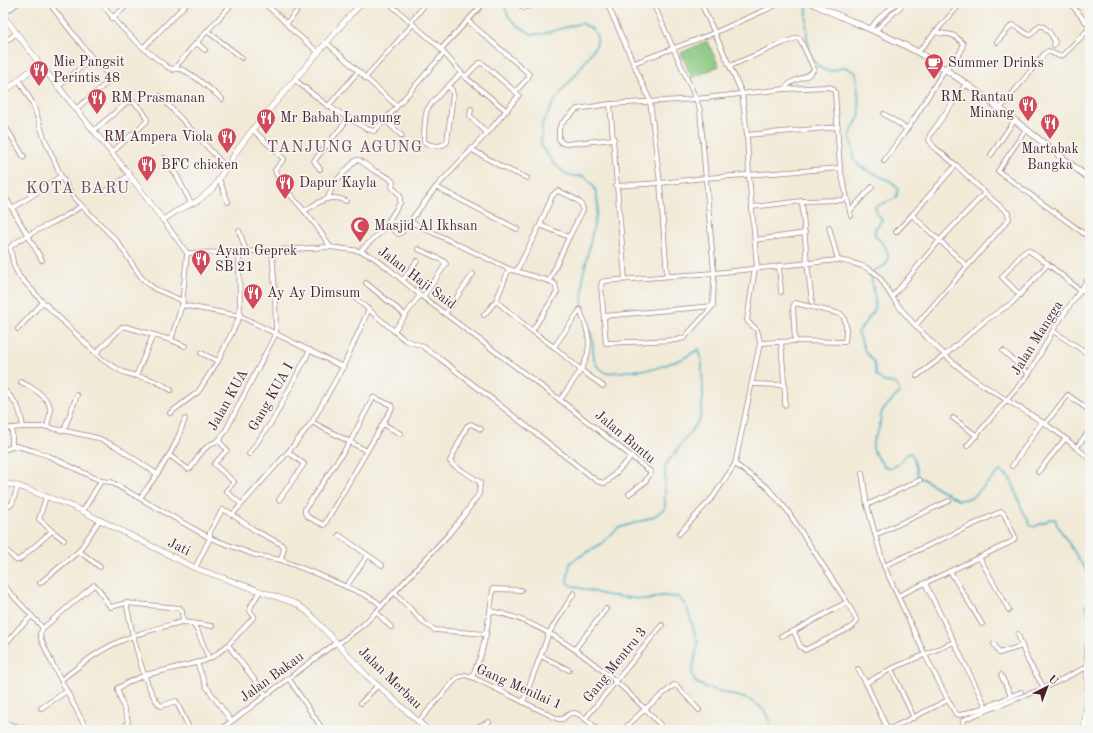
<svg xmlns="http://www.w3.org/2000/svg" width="1093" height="733" viewBox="0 0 1093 733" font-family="'Old Standard TT',serif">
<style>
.green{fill:#87c77f;stroke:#687355}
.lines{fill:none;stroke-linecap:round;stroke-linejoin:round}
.stream{stroke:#43aac2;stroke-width:1.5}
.minor-casing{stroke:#9e8481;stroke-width:5.5}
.tertiary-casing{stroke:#9e8481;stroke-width:6}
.secondary-casing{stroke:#9e8481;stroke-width:7}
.minor{stroke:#fff;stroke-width:4}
.tertiary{stroke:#fff;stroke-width:5}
.secondary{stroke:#fff;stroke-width:5.5}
.labels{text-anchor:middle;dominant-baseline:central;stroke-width:3.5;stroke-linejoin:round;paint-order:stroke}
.poi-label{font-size:14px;fill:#4a1f2b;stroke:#f6f6f2;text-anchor:start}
.street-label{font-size:14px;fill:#4a1f2b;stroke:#f6f6f2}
.quarter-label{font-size:16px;letter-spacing:1px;fill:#764c5d;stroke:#f6f6f2}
</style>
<rect width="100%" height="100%" fill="#f6f6f2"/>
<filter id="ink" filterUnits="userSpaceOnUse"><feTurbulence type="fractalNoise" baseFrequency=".025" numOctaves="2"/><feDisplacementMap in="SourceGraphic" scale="8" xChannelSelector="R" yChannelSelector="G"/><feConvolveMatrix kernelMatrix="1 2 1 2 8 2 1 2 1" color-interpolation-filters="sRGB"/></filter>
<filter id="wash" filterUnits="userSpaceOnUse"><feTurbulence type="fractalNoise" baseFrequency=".012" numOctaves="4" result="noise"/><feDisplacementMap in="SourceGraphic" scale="16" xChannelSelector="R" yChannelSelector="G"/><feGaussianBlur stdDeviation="0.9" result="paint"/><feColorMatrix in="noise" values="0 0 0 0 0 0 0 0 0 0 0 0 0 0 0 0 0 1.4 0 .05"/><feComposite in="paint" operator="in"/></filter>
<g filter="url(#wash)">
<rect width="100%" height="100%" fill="#f1ead7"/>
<path class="green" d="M707,41L719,66L692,78L681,53Z"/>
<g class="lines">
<g class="stream">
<path d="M503,3L509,17L518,26L532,34H542L581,23L591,28L597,36V44L577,73L557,97L542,124L541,146L554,164L569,176H584C596,186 596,190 598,206L583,276L582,310"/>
<path d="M807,3C807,24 801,68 830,71C834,71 841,68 845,67L856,73L860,116L853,128L850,136L854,154L853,158L859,166L892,182L898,189L896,198L875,207L878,215L882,220L875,229V236C885,245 891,250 886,265L873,271L871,276L875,300L874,311L858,332L865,351L874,362L876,375L884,382L894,383L898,386L899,393L882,411L879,429L873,441V449L875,454L884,466L891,468L897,465L907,454L911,453L914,459L918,476L958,500L966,499L974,496L1000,471C1017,479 1015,497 1023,511C1026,517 1029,519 1030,525L1033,527L1046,522L1049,519H1055L1057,525L1084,567L1090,574"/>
<path d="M587,324L592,336L594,360L597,366L606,373L654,369L682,359L699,349L702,361L703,397L700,419L665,466V508L656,515L648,519L618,528L601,544L577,558L570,563L567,582L573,586L605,595L648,600L660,596L678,597L686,605L698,643L692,673L695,682C720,698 768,690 771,730"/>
<path d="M1090,602L1086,605L1090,621"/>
</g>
</g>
</g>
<g filter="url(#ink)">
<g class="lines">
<defs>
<g id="minor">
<path d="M49,3L92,58L110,76V79L108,82L76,109"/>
<path d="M102,3C120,29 144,50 169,68C175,70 180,68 185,71C197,77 211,90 222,99"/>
<path d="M264,3L280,17L291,29L318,52"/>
<path d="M389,3L437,45L465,77L507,111"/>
<path d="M520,3L521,6L524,8L539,3"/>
<path d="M607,3L650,101L660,183L667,275"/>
<path d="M653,3L696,99L700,110L714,273L713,306L684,338L676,340L606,343L601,286L602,282L605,281L714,273L838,260C850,262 865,265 875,273C883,279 886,289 892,297C905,316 928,339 945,355C978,387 1021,406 1057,432C1069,441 1079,450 1090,459"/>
<path d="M701,3L742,93L747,135L749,175L757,267"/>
<path d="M1070,3L1090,27"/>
<path d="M3,14L18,3"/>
<path d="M112,18L130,3"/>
<path d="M468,21L528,73L529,75L528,78L516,91"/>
<path d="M411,22L426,3"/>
<path d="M287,23L296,12"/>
<path d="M870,29L878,19L897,3"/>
<path d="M207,31L242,58"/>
<path d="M875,31L904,3"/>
<path d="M997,42L1012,25C1019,26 1023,33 1030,35L1040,25C1048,28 1052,35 1055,42L1054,45"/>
<path d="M3,43L17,33"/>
<path d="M327,43L397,106"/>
<path d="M143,48L187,3"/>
<path d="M441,49L484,3"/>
<path d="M205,50L198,44V41L233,3"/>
<path d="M918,52L961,3"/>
<path d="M634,63L714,33L781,3"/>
<path d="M730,66L783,43L797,38L800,39L814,69C809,80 791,77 785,89"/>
<path d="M173,70L197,42"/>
<path d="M365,78L413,24"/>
<path d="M19,80L33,104L44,137L61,176L74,198L117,241L141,277L147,283L155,289L183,301"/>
<path d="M295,80L328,106L367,129L374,131L385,120L444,53"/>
<path d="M966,84L930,135L929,140L934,147L956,165L985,193"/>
<path d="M58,87L92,58"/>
<path d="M449,87L452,90L453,95L447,142C441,148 431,146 424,142C424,132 424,120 427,110C432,100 452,83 461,73"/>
<path d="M160,96L226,167"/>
<path d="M610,104L625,279"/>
<path d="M328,106L358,72"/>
<path d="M471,109L470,116L487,133"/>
<path d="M1000,109L1045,53L1048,51L1059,56L1063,55L1090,28"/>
<path d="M884,114L907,129"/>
<path d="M385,120L402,136"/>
<path d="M3,123L24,157"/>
<path d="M1026,129L998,171L1090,238"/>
<path d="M253,130L284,159L275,170C278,181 287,191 294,199C307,214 320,229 330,247"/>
<path d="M93,131L130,100C137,104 145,112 147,120L146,122L111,153"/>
<path d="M747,135L838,127"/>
<path d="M614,139L566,144L562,143L559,139V129L561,124L577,109L610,104L696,99L785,89L827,87L832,88L835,92L840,168L847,198L842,200L802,201L752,207"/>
<path d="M471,149L502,167L527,178"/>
<path d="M991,155L1014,121"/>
<path d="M164,158L177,176L191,203"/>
<path d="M884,161L914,119L945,69C951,61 963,55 963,43C960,41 956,36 952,35C947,33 941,35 935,31"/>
<path d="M956,165L912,215L967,266"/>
<path d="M320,169L314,161L348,119"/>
<path d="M219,179L228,202"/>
<path d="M616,186L660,183L705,178L840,168"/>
<path d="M436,187L491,129L519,95L482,63H479L465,77"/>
<path d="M106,191L130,175"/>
<path d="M3,193L42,260"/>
<path d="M328,198L334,183L356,160H359L375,171L389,178L393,182L392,187L400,195V203L386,225"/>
<path d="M847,198L851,216"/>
<path d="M802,201L807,263L812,302"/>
<path d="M81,206C59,223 30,230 10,247L14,266L19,276L43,302L103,360L123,372L136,376"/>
<path d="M12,209L61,176"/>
<path d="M304,211C318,203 329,193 346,201"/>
<path d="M850,211L872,187"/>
<path d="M163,220L187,253L239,252L330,247L360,251L373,257L389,269L420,295L560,400L651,472L645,482L629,494"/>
<path d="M411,222L509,269L549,281L555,284L557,292L532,331L496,301L509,269"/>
<path d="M540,225L569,237"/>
<path d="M829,227L838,260"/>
<path d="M239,231L246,251"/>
<path d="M896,232L912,215"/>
<path d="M755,240L805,233"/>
<path d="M418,249L442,260L446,264L423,297"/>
<path d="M360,251L381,232L386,225L399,234L402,232L436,187L517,229"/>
<path d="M779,265L781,292"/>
<path d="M755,268L747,320C749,325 753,325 756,329C759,333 759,338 760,343"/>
<path d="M517,270L540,225L552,196L556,192L558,191C567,195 583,200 583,210L569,237L549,281"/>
<path d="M403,280L417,261"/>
<path d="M366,283L405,315"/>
<path d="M1083,288L1090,295"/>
<path d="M1020,295L1002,277L1022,254L1028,250L1048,264L1081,291"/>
<path d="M354,297L394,331L420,295"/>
<path d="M892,297L939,241L985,193L1008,213L1009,219L916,325"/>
<path d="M182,305L240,316L343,367"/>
<path d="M445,314L473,274"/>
<path d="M484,315L496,301"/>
<path d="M604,316L713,306"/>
<path d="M18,329L43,302"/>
<path d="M394,331L405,340L422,346L438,357L597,481L604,483L608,481L632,456"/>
<path d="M532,331L554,347L580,310"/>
<path d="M1053,331L1090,355"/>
<path d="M153,335L136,376C150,378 160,382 171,390"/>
<path d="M171,340L182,305L187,253"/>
<path d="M781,342L785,395V405"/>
<path d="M554,347L581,370C594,347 589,333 580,310"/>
<path d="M1003,351L1029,374"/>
<path d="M96,353L122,327H127L171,340L185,346"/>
<path d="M218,361L240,316L239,252"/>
<path d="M917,376L945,355L986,320L1012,303L1048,264"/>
<path d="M21,382C30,386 47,396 50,407C51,414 48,420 47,427"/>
<path d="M752,384L784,385"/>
<path d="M3,389C17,403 20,407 23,427"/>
<path d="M373,398H375L391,405L392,408L324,525L308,517L305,513V509L350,442Z"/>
<path d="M560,400L581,370L603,386"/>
<path d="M170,413L198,392L218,361L201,353"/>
<path d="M953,418L977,436"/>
<path d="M312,422L367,451"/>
<path d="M383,424L401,434"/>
<path d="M1045,424L1068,395L1090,411"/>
<path d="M12,428V447"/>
<path d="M3,429L23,427H47L98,438L117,447L157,474"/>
<path d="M64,430L77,395"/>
<path d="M219,441L227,450L214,464L234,482L226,491L241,504"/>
<path d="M967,446L1029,374L1055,327L1090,276"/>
<path d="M1076,448L1090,430"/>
<path d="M3,450L16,446L35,451L49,456L101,481L111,482L210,538L255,555L281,560L317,574L363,594L376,601L381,606"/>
<path d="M249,454L273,420L310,350"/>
<path d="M169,455L188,469L191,468C196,460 200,452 208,446C217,440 218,443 225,432L276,333L275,292L272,250"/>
<path d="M1012,466L1042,422"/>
<path d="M1038,472L1065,439"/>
<path d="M862,473L867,505L884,566L925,655L948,700L956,714L960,715L986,707L1021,692"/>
<path d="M46,497L39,519L52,531L64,540"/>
<path d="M140,498C153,480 167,462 176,442C179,435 182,427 185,419"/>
<path d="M279,500L304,464L288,452"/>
<path d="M867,505L920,480"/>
<path d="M3,508L12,504L18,486"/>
<path d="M83,511L101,481"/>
<path d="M232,515L289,451L312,422L343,367L369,309"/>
<path d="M679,534L713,497L735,464"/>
<path d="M339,535L382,565"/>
<path d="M875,535L949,501"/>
<path d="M3,550L5,549L16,560H19L52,531"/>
<path d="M79,551L100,567"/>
<path d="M979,557L1009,610"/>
<path d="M884,566L998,513L1002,512L1004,514L1015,537L1014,540L1011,542L898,596"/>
<path d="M195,568L210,538V532L222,510L227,511L256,531L281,544L284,548L281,560"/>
<path d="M950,571L982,624"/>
<path d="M40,583L79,551L99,521"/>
<path d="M925,583L986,707"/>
<path d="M3,585L43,628"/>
<path d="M346,587L368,555"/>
<path d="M394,592L424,623L435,630L486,634L490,611C552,621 624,684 665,730"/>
<path d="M128,604L127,607C131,629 145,693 161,706L176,701L190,730"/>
<path d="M490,611L493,589L521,590"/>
<path d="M376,612L391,627"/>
<path d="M193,624L198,632L209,659"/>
<path d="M794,631L800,646L805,650L852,627L857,621L847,602L787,510L767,487L735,464L760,343L795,341L845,342C846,334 848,320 841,314L795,303L793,307L795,341"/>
<path d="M3,633L8,640"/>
<path d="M1018,634L1022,646"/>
<path d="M781,636L794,631L847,602"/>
<path d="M338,644L363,625L376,612L448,535L464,515L479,494L480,482L453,465L450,461L451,459L467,426L471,424L481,429"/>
<path d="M994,644L999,653L1022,646L1028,661L1044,688"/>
<path d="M228,645L253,618L254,616L250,611L251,606L260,591"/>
<path d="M3,647L18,629L32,616"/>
<path d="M575,649L606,609"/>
<path d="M541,656L569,670"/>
<path d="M197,663L206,686L231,721"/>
<path d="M858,669L866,683L888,730"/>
<path d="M891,669L914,718"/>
<path d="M1001,675L1011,696"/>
<path d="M472,677L481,655L486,634"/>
<path d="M289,679L323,730"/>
<path d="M61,680C77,668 92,655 110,646C131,635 155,629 177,623L183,622L212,626"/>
<path d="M866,683L891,669L954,642"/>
<path d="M523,702L549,633L574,593"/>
<path d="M361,703L378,685"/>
<path d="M41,708L67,691"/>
<path d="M585,719L662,625"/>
<path d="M418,722L457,678L465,675L472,677L558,719H563C566,716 570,712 574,713C581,713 593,726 598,730"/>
<path d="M3,723L31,730"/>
<path d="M125,729L128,721L118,691V688L131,681L145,675L204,661L214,656L228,645L266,695"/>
<path d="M87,730L51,661L41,639L40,634L43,628L94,585C102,589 103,601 111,607L126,603L180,608L182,611L183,622"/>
<path d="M113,730H126"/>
<path d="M220,730L337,642"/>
<path d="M470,730L489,722"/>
<path d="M623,730L645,709L674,685L677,686L699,710"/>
<path d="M888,730L948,700"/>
<path d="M966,730L963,721L965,719L1044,688L1087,667"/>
</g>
<g id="tertiary">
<path d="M3,15L39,63L128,173L163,220L175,212L199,200L213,188L236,152L256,125L351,14L363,3"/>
<path d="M3,93L39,63"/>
<path d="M3,483L18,486L74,507L195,568L297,604L309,613L367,676L428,730"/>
<path d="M1084,730L1088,696L1087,648L1090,640"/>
</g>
<path id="secondary" d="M812,3C847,21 885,33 919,53C980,89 1034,137 1090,179"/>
</defs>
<use href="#minor" class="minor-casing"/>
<use href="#tertiary" class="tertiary-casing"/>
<use href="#secondary" class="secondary-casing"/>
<use href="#minor" class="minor"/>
<use href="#tertiary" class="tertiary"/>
<use href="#secondary" class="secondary"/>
</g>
</g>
<defs>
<symbol id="cafe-pin" viewBox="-11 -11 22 30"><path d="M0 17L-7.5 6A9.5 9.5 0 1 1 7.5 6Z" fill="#d1495b" stroke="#f6f6f2"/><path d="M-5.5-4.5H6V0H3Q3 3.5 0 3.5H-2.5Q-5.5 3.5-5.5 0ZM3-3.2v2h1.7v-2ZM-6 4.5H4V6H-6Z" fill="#fff"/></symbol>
<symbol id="restaurant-pin" viewBox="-11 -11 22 30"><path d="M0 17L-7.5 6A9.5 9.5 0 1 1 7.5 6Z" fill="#d1495b" stroke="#f6f6f2"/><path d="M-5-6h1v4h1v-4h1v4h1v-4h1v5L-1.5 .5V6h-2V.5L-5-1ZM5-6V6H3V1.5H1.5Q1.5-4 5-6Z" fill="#fff"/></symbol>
<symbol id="mosque-pin" viewBox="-11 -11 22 30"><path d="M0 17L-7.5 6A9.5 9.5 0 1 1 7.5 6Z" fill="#d1495b" stroke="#f6f6f2"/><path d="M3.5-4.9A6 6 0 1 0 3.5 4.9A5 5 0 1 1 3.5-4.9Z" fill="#fff"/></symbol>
</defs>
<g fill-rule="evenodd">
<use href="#cafe-pin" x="923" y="52" width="22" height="30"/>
<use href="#restaurant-pin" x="28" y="59" width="22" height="30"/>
<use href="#restaurant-pin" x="86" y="87" width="22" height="30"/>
<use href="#restaurant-pin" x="1017" y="94" width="22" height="30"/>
<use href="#restaurant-pin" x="255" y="107" width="22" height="30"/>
<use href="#restaurant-pin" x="1039" y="112" width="22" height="30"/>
<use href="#restaurant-pin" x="216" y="126" width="22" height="30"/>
<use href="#restaurant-pin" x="136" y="154" width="22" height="30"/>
<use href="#restaurant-pin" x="274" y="172" width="22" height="30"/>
<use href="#mosque-pin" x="349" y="215" width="22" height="30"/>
<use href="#restaurant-pin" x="190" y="248" width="22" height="30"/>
<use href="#restaurant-pin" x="242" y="282" width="22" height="30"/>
</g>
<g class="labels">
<g class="poi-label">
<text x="53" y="62">Mie Pangsit<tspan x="53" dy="16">Perintis 48</tspan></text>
<text x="948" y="63">Summer Drinks</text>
<text x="1014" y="97" text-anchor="end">RM. Rantau<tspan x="1014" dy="16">Minang</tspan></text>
<text x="111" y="98">RM Prasmanan</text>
<text x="280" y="118">Mr Babah Lampung</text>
<text x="213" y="137" text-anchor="end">RM Ampera Viola</text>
<text x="1050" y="149" text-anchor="middle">Martabak<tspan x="1050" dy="16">Bangka</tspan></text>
<text x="161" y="165">BFC chicken</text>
<text x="299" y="183">Dapur Kayla</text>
<text x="374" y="226">Masjid Al Ikhsan</text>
<text x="215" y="251">Ayam Geprek<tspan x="215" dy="16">SB 21</tspan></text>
<text x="267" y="293">Ay Ay Dimsum</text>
</g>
<g class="street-label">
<text transform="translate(417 278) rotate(37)">Jalan Haji Said</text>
<text transform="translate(1037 338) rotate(-58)">Jalan Mangga</text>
<text transform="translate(271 397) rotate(-60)">Gang KUA I</text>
<text transform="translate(228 400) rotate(-61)">Jalan KUA</text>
<text transform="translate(625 437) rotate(40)">Jalan Buntu</text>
<text transform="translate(179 547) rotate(26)">Jati</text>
<text transform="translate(615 665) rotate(-51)">Gang Mentru 3</text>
<text transform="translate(272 677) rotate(-36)">Jalan Bakau</text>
<text transform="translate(390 678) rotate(44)">Jalan Merbau</text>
<text transform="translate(519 687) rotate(24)">Gang Menilai 1</text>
</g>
<g class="quarter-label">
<text x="345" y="148">TANJUNG AGUNG</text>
<text x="78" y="189">KOTA BARU</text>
</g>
</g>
<rect width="1093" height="733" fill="none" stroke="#f6f6f2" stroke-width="16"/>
<g transform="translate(1047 687) rotate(42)" stroke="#f6f6f2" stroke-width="3" paint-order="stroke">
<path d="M0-3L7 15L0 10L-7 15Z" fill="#4a1f2b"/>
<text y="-6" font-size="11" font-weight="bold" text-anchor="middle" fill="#4a1f2b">U</text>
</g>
</svg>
